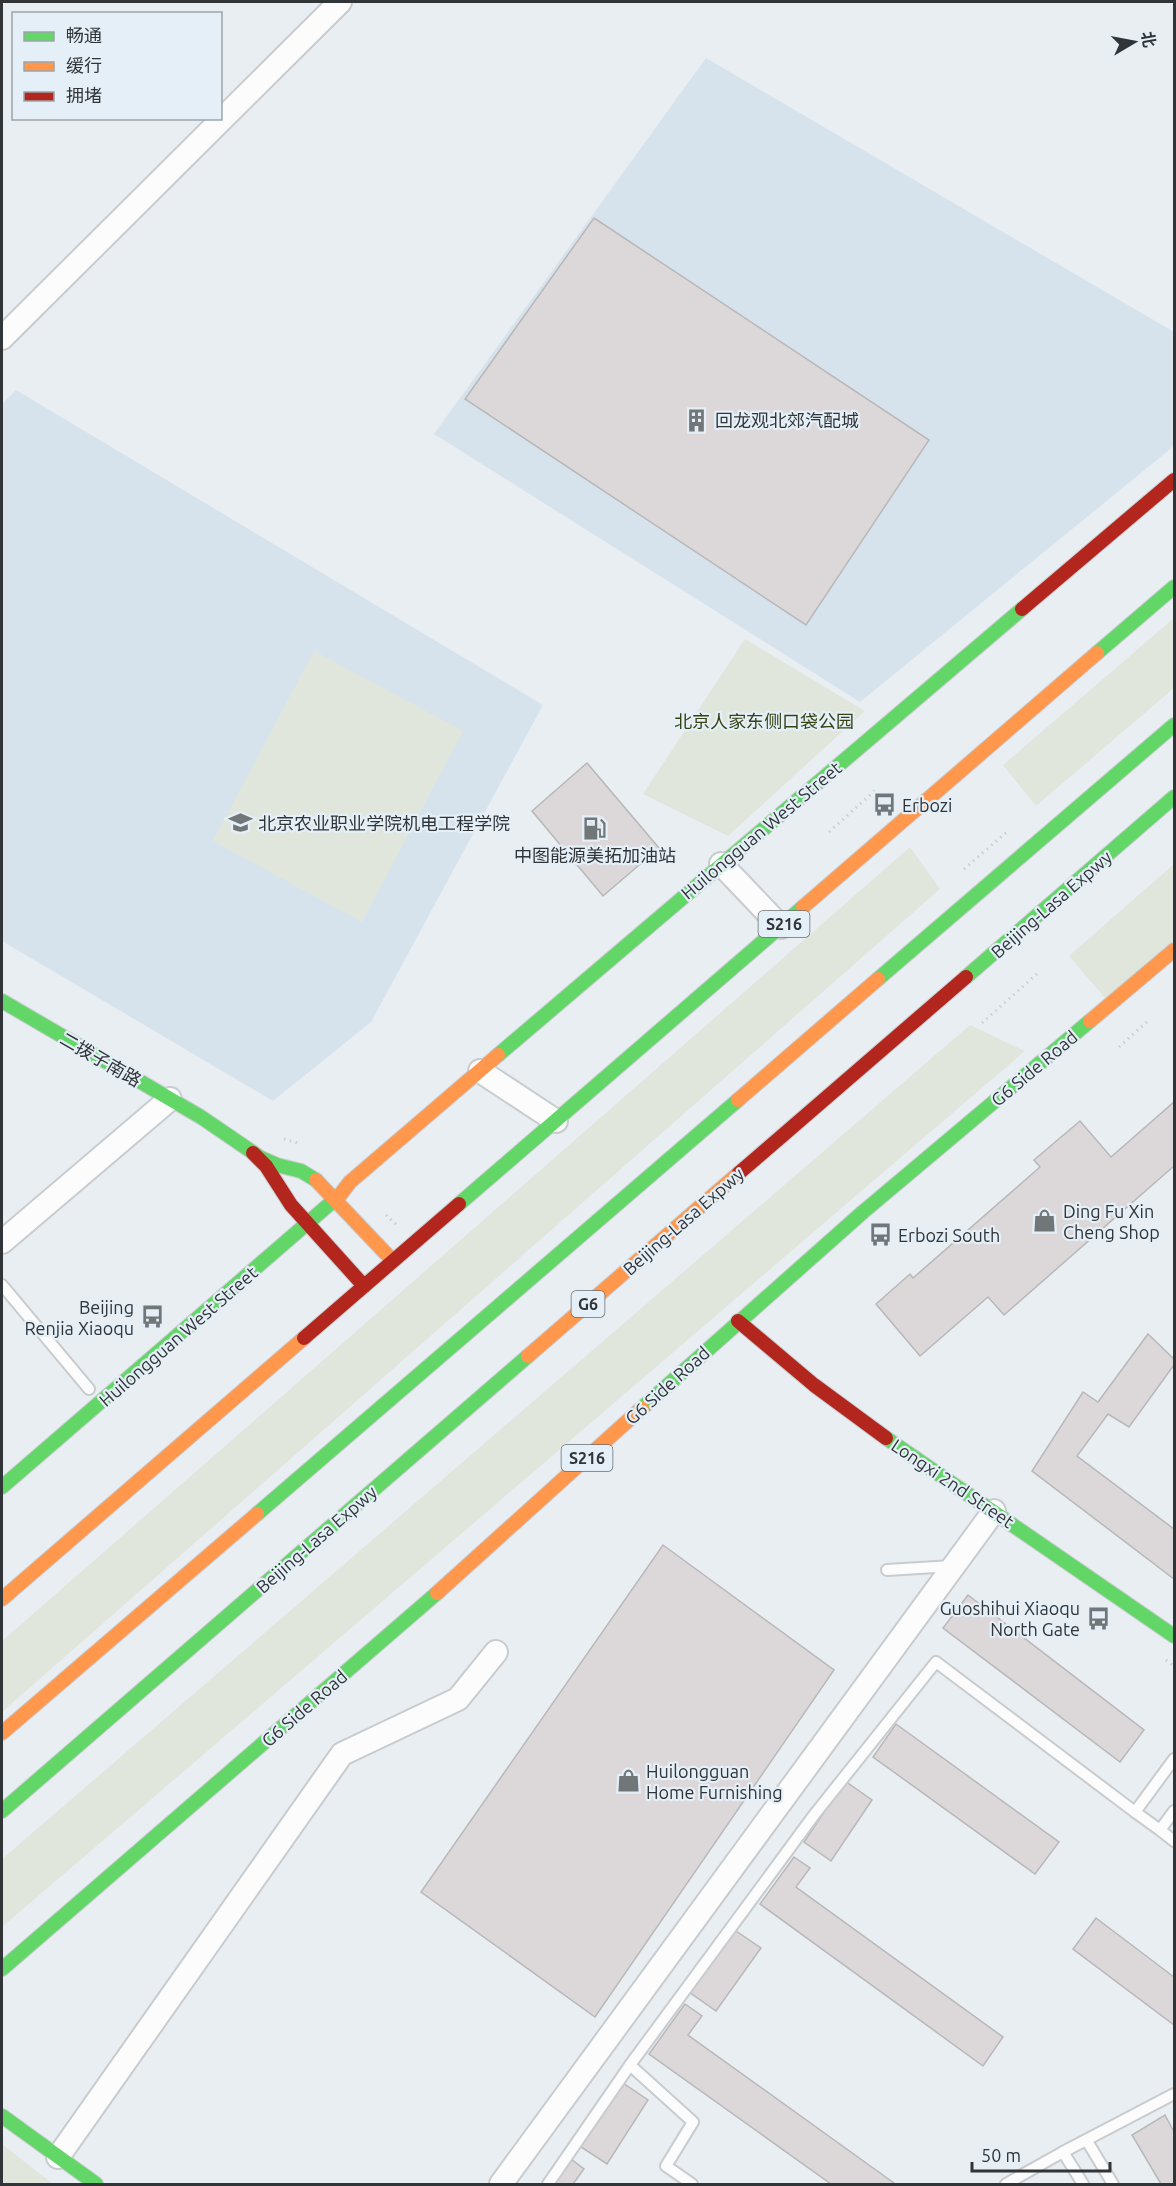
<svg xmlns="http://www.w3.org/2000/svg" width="1176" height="2186" viewBox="0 0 1176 2186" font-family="Ubuntu,'Noto Sans SC',sans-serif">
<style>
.built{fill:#d7e3ec}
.green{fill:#e0e6dc}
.building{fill:#dcd7d8;stroke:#b8b8b9;stroke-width:1.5}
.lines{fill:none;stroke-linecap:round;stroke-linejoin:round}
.lane-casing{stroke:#c8cccf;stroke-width:14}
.street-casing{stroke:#c8cccf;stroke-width:26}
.fast-casing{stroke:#c8cccf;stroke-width:16}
.slow-casing{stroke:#c8cccf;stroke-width:16}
.jam-casing{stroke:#c8cccf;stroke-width:16}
.path{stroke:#ccced0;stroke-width:3;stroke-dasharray:1.5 4.5;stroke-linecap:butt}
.lane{stroke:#fcfcfd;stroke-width:10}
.street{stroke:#fcfcfd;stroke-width:22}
.fast{stroke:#63d668;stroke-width:14}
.slow{stroke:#ff974d;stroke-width:14}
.jam{stroke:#b3261e;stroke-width:14}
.labels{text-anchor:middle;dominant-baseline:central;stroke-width:4.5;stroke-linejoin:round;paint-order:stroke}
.shield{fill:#e5eff7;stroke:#676d71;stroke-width:1.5}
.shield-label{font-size:16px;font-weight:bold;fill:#313538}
.poi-label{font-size:18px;fill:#313538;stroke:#e5eff7;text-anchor:start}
.park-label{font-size:18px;fill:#364213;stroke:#e5eff7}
.street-label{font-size:18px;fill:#313538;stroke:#e5eff7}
</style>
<rect width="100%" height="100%" fill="#e9eef3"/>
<g class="built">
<path d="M706,58L1174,332V446L860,702L434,434Z"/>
<path d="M16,390L543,705L371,1022L273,1101L2,941V404Z"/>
</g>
<g class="green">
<path d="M1174,618V688L1036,806L1003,765Z"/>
<path d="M745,639L865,711L728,836L643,794Z"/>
<path d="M314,651L463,731L362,922L213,841Z"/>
<path d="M910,847L940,889L2,1712V1641Z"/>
<path d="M1174,864V940L1106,999L1069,956Z"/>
<path d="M970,1025L1025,1051L2,1927V1859Z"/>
<path d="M2,2144L53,2184H2Z"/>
</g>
<g class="building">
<path d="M594,218L929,440L806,625L465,399Z"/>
<path d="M587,763L659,848L603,896L532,811Z"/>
<path d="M1174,1102V1166L1004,1315L988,1297L920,1356L876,1304L910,1274L913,1278L1040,1167L1034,1160L1080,1121L1111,1157Z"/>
<path d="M1148,1334L1174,1359V1365L1129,1427L1108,1414L1077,1456L1174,1529V1579L1032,1471L1083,1392L1098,1402Z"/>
<path d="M663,1545L834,1670L595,2017L421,1892Z"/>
<path d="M968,1595L1144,1730L1120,1762L943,1628Z"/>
<path d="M896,1724L1059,1842L1035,1874L873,1757Z"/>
<path d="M845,1781L872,1800L831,1861L804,1842Z"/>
<path d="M794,1857L810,1868L796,1887L1003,2037L983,2066L760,1904Z"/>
<path d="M1096,1918L1174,1977V2025L1073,1949Z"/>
<path d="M733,1929L761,1948L716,2011L689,1992Z"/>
<path d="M685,2004L702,2016L688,2035L894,2183L893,2184H831L649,2054Z"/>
<path d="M620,2081L648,2100L607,2164L578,2145Z"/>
<path d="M1165,2115L1174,2132V2184H1161L1132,2135Z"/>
<path d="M571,2159L584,2169L573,2184H553Z"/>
</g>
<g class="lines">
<defs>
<g id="lane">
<path d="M2,1285L89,1389"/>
<path d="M887,1570L952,1566"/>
<path d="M1174,1811L1160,1830L1174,1841"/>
<path d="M1135,1812L1160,1830"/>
<path d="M1087,2141L1113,2184"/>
<path d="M1063,2152L1083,2184"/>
<path d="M548,2184L630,2065"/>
<path d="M692,2184L666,2166L693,2122L630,2065L814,1815L936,1662L1135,1812L1174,1759"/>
<path d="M1006,2184L1063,2152L1174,2094"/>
</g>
<g id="street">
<path d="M2,338L340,2"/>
<path d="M721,864L781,927"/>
<path d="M480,1071L556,1121"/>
<path d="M2,1242L170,1099"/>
<path d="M58,2157L342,1754L458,1699L496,1652"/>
<path d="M501,2184L994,1511"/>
</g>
<g id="fast">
<path d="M1097,653L1174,587"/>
<path d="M966,977L1174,797"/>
<path d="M878,979L1174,725"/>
<path d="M2,1001L201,1117L261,1158L277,1165L301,1171L316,1180"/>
<path d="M498,1055L1022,609"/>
<path d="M459,1204L803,907"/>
<path d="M642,1408L863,1212L1090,1021"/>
<path d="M886,1438L1174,1636"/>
<path d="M2,1487L340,1195"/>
<path d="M257,1514L738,1100"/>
<path d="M2,1811L528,1356"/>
<path d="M2,1969L437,1593"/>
<path d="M2,2116L96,2184"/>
</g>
<g id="slow">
<path d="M803,907L1097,653"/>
<path d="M1090,1021L1174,950"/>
<path d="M738,1100L878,979"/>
<path d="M316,1180L393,1261"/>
<path d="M340,1195L350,1182L498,1055"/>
<path d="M528,1356L739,1173"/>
<path d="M437,1593L642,1408"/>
<path d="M2,1599L304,1338"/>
<path d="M2,1733L257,1514"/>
</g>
<g id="jam">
<path d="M1022,609L1174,480"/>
<path d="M253,1153L266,1166L291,1205L364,1286"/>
<path d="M739,1173L966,977"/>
<path d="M738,1321L814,1385L886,1438"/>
<path d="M304,1338L459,1204"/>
</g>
</defs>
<use href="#lane" class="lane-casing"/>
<use href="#street" class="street-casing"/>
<use href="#fast" class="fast-casing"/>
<use href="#slow" class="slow-casing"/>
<use href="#jam" class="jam-casing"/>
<g class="path">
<path d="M829,832L878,788"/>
<path d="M964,869L1009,830"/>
<path d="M982,1023L1039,972"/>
<path d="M1119,1047L1150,1019"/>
<path d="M284,1139L301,1144"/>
<path d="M386,1215L397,1225"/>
<path d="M1166,1660L1174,1666"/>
</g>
<use href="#lane" class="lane"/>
<use href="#street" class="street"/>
<use href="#fast" class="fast"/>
<use href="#slow" class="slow"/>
<use href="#jam" class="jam"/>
</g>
<defs>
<symbol id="building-bare" viewBox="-9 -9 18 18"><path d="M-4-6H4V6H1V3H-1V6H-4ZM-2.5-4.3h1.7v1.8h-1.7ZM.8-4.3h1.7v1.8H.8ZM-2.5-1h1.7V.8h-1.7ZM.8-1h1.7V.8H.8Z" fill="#717679" stroke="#e5eff7" stroke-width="2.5" paint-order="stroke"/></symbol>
<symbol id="bus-bare" viewBox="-9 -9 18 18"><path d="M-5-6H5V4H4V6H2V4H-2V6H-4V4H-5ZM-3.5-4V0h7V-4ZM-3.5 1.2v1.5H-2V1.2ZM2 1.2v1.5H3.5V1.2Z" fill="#717679" stroke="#e5eff7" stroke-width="2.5" paint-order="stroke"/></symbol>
<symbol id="university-bare" viewBox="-9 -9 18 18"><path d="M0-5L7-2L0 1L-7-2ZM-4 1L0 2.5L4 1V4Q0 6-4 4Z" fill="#717679" stroke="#e5eff7" stroke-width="2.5" paint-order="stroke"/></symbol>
<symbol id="fuel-bare" viewBox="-9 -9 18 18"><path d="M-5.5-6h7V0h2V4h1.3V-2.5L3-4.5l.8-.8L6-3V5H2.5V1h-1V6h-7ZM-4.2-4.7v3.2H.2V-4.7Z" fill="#717679" stroke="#e5eff7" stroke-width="2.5" paint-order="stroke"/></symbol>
<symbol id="shop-bare" viewBox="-9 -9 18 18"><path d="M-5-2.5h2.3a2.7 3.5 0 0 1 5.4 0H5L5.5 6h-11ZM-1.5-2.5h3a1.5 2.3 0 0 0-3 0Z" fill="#717679" stroke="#e5eff7" stroke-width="2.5" paint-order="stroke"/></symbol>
</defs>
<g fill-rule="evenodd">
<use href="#building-bare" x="680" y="404" width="33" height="33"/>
<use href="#bus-bare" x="868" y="788" width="33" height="33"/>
<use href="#university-bare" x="224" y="806" width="33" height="33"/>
<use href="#fuel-bare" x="578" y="812" width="33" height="33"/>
<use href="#shop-bare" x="1028" y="1204" width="33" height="33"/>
<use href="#bus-bare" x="864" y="1218" width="33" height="33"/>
<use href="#bus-bare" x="136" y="1300" width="33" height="33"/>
<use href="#bus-bare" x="1082" y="1602" width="33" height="33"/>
<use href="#shop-bare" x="612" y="1764" width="33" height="33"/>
</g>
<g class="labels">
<g class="shield">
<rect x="758.5" y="911" width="51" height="26" rx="4.5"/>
<rect x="571.5" y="1291" width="33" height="26" rx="4.5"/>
<rect x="561.5" y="1445" width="51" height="26" rx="4.5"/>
</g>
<g class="shield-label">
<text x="784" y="924">S216</text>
<text x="588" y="1304">G6</text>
<text x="587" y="1458">S216</text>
</g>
<g class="poi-label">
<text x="715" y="420">回龙观北郊汽配城</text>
<text x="902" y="805">Erbozi</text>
<text x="258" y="823">北京农业职业学院机电工程学院</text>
<text x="595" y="855" text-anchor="middle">中图能源美拓加油站</text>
<text x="1063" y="1211">Ding Fu Xin<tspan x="1063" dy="21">Cheng Shop</tspan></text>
<text x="898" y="1235">Erbozi South</text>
<text x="134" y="1307" text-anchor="end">Beijing<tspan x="134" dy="21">Renjia Xiaoqu</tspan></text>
<text x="1080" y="1608" text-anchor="end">Guoshihui Xiaoqu<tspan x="1080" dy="21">North Gate</tspan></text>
<text x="646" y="1771">Huilongguan<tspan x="646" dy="21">Home Furnishing</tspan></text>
</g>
<g class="park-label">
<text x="764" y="721">北京人家东侧口袋公园</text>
</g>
<g class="street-label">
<text transform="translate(761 830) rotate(-40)">Huilongguan West Street</text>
<text transform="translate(1051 904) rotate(-41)">Beijing-Lasa Expwy</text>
<text transform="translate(101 1059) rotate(30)">二拨子南路</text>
<text transform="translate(1034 1068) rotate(-40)">G6 Side Road</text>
<text transform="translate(683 1221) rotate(-41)">Beijing-Lasa Expwy</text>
<text transform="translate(178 1336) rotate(-41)">Huilongguan West Street</text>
<text transform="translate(667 1385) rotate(-42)">G6 Side Road</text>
<text transform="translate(953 1483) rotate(34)">Longxi 2nd Street</text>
<text transform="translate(316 1539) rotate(-41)">Beijing-Lasa Expwy</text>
<text transform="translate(304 1708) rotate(-41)">G6 Side Road</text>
</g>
</g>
<rect width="1176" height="2186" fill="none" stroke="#313538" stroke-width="6"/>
<rect x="12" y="12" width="210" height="108" fill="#e5eff7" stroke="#9da5ab" stroke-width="1.5"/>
<rect x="24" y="32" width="30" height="9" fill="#63d668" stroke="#9da5ab" stroke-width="1.5"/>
<text x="66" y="42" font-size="18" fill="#313538">畅通</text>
<rect x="24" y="62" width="30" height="9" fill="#ff974d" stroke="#9da5ab" stroke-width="1.5"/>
<text x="66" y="72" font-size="18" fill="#313538">缓行</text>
<rect x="24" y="92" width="30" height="9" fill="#b3261e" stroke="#9da5ab" stroke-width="1.5"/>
<text x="66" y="102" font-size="18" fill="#313538">拥堵</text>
<g transform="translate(1134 42) rotate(80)" stroke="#e5eff7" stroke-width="4.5" paint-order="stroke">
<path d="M0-4.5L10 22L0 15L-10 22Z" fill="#313538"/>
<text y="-9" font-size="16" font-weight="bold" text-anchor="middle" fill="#313538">北</text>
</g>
<path d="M972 2162v9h138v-9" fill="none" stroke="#313538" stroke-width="3"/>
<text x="981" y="2162" font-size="18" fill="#313538" stroke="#e5eff7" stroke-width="4.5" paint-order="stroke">50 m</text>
</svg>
